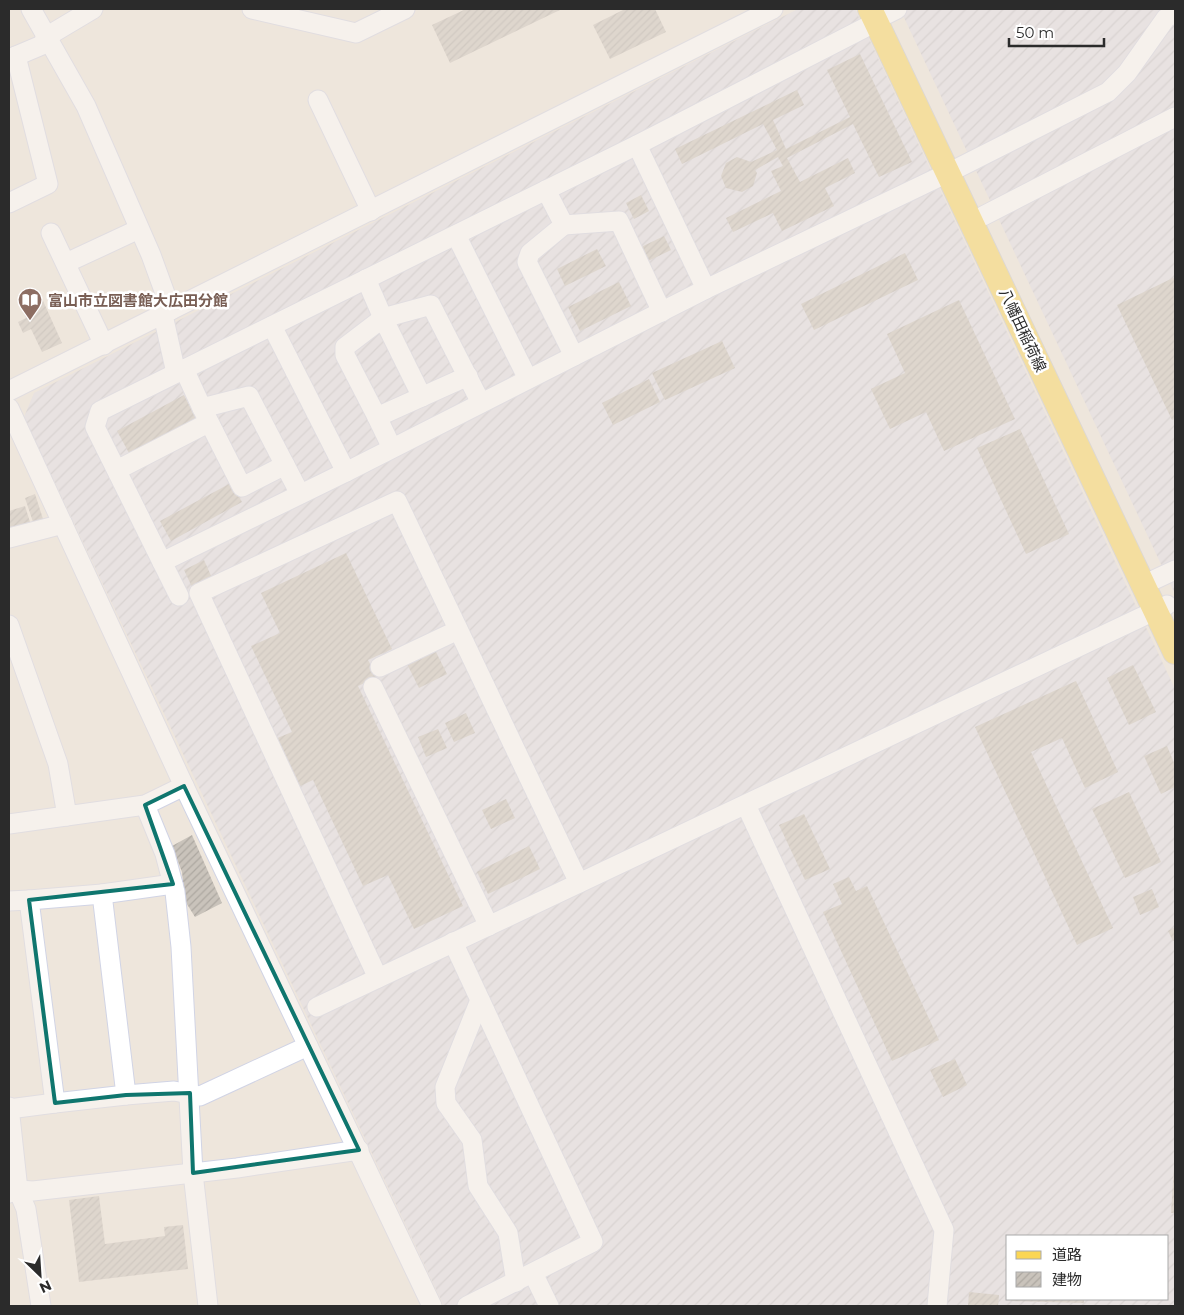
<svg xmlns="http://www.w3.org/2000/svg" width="1184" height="1315" viewBox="0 0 1184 1315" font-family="Montserrat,'Noto Sans JP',sans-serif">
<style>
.industrial{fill:url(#industrial-furrows);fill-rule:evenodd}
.building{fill:url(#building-hatch)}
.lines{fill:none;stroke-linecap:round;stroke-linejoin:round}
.minor-casing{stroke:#d1d4e5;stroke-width:21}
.major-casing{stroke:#c8c8c8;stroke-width:26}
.minor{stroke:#fff;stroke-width:19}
.major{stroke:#fbd654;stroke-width:24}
.marked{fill:none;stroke:#0f766e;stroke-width:4;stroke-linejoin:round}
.labels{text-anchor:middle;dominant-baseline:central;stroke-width:5;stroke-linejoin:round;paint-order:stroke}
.education-label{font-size:15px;font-weight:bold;fill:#785e54;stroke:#fff;text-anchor:start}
.street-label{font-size:15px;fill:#2b2b2b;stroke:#fff}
</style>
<defs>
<pattern id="industrial-furrows" width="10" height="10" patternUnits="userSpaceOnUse" patternTransform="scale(1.25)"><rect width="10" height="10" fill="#dfdde6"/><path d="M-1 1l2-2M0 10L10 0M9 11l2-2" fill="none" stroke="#c0bec5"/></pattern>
<pattern id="building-hatch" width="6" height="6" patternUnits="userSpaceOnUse" patternTransform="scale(1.25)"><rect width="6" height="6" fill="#c9c3bb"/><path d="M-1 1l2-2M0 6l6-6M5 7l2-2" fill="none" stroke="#ada8a1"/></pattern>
</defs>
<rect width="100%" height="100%" fill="#eee6dc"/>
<g class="industrial">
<path d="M798,9H855L1175,689V1306H444L24,417L34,393ZM1008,1236H1168V1299H1008Z"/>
<path d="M900,9H1175V594Z"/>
</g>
<g class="building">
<path d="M466,9H562L450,63L432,25Z"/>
<path d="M625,9H655L666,32L610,59L593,25Z"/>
<path d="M860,54L912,162L879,177L853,124L787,158L800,182L848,158L855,173L825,188L834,206L782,231L773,213L733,232L726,218L781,191L771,171L783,166L778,157L755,170L757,173L753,186L742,192L726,188L721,176L726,163L737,157L751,162L777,150L763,124L682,164L675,149L797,90L804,105L773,120L786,149L850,117L827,70Z"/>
<path d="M641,195L649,211L634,219L626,203Z"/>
<path d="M664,236L671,250L644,263L637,249Z"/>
<path d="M597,249L606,266L565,286L557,269Z"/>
<path d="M905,253L918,280L814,330L801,304Z"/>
<path d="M1175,277V419L1172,420L1117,305Z"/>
<path d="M619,282L631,306L580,331L568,307Z"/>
<path d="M39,292L62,343L42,352L31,329L23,333L18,322L26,318L19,301Z"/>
<path d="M959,300L1015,419L944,451L926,412L890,429L871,389L905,373L887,334Z"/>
<path d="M722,341L735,368L665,400L652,373Z"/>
<path d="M649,379L660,402L613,425L602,403Z"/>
<path d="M184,395L196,418L129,453L117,431Z"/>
<path d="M1020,429L1069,534L1026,554L977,448Z"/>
<path d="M231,483L242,502L171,541L160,521Z"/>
<path d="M35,494L44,522L34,525L25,498Z"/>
<path d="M25,506L30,522L10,529L9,511Z"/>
<path d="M346,553L392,649L368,660L377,677L358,686L463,906L414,929L388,875L363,886L313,780L298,787L275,739L292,732L251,646L280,633L261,593Z"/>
<path d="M204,560L212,578L192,587L184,570Z"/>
<path d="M434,648L447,674L419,688L406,662Z"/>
<path d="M1133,665L1156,712L1129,725L1107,678Z"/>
<path d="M1076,681L1118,772L1085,788L1062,738L1031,752L1113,928L1077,945L975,727Z"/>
<path d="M466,713L475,733L454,742L445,723Z"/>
<path d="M438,729L447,748L426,757L418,737Z"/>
<path d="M1167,746L1175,765V787L1161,794L1144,756Z"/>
<path d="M1129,792L1161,862L1125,878L1092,809Z"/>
<path d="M506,799L515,818L491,829L482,810Z"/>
<path d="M804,814L830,869L805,880L779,825Z"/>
<path d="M192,835L222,903L195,917L185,901L182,872L172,846Z"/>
<path d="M529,846L540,869L488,894L477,872Z"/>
<path d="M849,877L856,891L867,886L939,1040L892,1061L823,912L842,904L833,884Z"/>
<path d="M1152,889L1159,907L1140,915L1133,897Z"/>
<path d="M1175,927V940L1173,941L1168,931Z"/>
<path d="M955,1059L967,1085L943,1097L930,1070Z"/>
<path d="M1174,1167H1175V1213H1171Z"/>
<path d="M99,1196L105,1244L165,1236L164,1227L183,1225L188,1269L79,1282L69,1200Z"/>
<path d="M969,1292L999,1295L998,1306H968Z"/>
<path d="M1011,1299H1084V1303L1011,1301Z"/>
</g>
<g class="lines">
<defs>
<g id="minor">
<path d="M31,9L86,106L151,255L171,310"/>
<path d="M252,9L356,33L405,9"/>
<path d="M887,14L897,9"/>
<path d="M16,56L42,45L46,37L93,9"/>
<path d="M9,59L16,56L48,184L9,203"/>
<path d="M318,100L371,211"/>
<path d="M637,145L706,289"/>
<path d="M546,190L564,225L619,221L662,312"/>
<path d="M983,216L1175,117"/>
<path d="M564,225L530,253L527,262L574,356"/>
<path d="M51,233L104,345"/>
<path d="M456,235L528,379"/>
<path d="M66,263L139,229"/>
<path d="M366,279L383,318L431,305L481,403"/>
<path d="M163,315L176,373"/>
<path d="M272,326L346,472L706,289L960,167L1108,92L1127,73L1166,18L1175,13"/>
<path d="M184,369L202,408L249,396L300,494"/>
<path d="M9,391L773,9"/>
<path d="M9,408L184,786L432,1306"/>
<path d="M202,408L242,487L285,465"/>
<path d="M377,417L345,355V347L383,318L422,397"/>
<path d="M392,448L377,417L468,376"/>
<path d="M117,470L208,423"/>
<path d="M9,538L63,524"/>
<path d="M162,562L95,427L100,411L637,145L876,22"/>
<path d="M1143,585L1175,570"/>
<path d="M179,596L162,562L346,472"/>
<path d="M9,625L58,764L67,816"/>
<path d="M380,667L458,630"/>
<path d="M373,687L489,926"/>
<path d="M145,805L165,854L175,892L181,947L193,1173L208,1306"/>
<path d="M746,805L944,1230L937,1306"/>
<path d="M9,824L145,805L184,786"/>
<path d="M173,884L102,894L126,1095L174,1091L200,1096L308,1046"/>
<path d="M102,894L29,900L55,1103L126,1095"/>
<path d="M9,901L29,900"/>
<path d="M453,942L593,1242L467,1306"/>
<path d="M378,978L199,593L397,501L579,883"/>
<path d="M480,1000L445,1087L446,1103L472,1140L478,1186L508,1233L516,1282"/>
<path d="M317,1007L1167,605"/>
<path d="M9,1107L18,1190L26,1209L41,1306"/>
<path d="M9,1109L55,1103"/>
<path d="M9,1193L18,1190L33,1191L237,1168L359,1150"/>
<path d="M533,1273L549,1306"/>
</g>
<path id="major" d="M870,9L1175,652"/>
</defs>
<use href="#minor" class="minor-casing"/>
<use href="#major" class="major-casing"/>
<use href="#minor" class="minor"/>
<use href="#major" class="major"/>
</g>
<path d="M0 0H1184V1315H0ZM184,786L359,1150L193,1173L190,1093L126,1095L55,1103L29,900L173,884L145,805Z" fill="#eee6dc" fill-opacity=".55" fill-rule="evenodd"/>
<path class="marked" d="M184,786L359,1150L193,1173L190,1093L126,1095L55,1103L29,900L173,884L145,805Z"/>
<defs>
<symbol id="library-pin" viewBox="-11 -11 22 30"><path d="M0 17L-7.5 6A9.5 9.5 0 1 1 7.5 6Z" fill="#8d6e63" stroke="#fff"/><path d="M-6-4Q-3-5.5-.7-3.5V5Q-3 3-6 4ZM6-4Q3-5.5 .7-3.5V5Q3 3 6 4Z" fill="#fff"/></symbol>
</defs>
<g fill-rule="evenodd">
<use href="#library-pin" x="16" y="286" width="28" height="38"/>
</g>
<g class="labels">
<g class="education-label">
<text x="48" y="300">富山市立図書館大広田分館</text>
</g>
<g class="street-label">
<text transform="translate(1023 330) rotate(65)">八幡田稲荷線</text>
</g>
</g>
<rect width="1184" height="1315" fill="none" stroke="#2b2b2b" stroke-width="20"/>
<rect x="1006" y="1235" width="162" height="65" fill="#ffffff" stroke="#aaaaaa"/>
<rect x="1016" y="1251" width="25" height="8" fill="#fbd654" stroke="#aaaaaa"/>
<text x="1052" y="1260" font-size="15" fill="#2b2b2b">道路</text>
<rect x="1016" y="1272" width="25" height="15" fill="url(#building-hatch)" stroke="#aaaaaa"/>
<text x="1052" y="1285" font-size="15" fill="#2b2b2b">建物</text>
<g transform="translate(40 1275) rotate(155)" stroke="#ffffff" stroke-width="4" paint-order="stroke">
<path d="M0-4L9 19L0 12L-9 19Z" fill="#2b2b2b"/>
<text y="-8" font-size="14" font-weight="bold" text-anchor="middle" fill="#2b2b2b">N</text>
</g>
<path d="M1009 38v8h95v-8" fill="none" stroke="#2b2b2b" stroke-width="2.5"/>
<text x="1016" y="38" font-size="15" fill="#2b2b2b" stroke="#ffffff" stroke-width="4" paint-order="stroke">50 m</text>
</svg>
